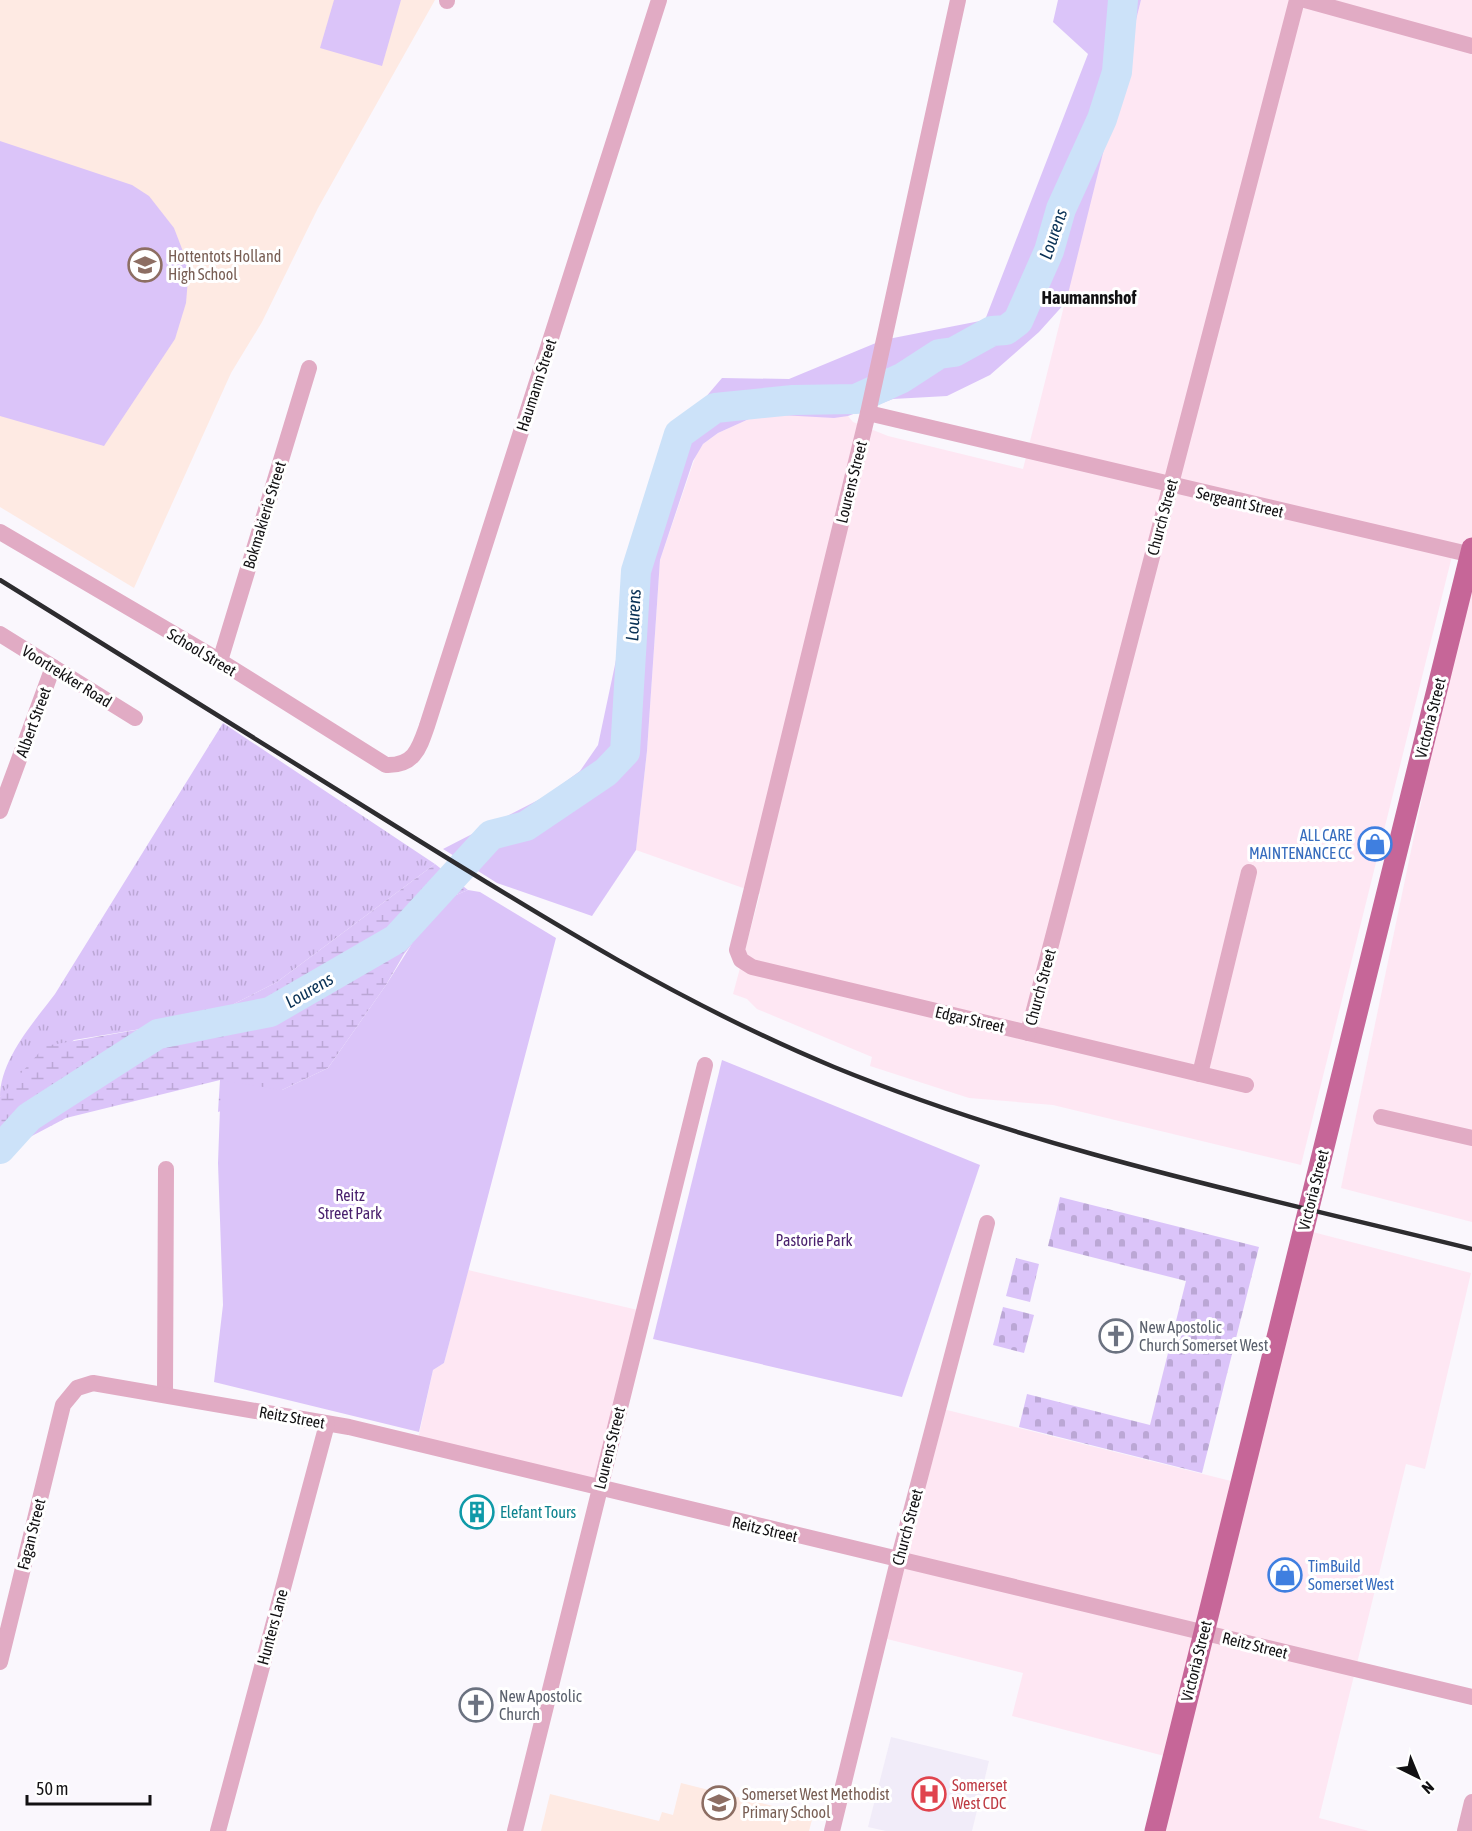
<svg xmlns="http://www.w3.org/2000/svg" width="1472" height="1831" viewBox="0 0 1472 1831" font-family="'Asap Condensed',sans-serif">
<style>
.commercial{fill:#fee7f3}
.built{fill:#f1ecf9}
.education{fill:#feeae3}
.grass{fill:url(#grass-tufts)}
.wetland{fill:url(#wetland-marsh)}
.cemetery{fill:url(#cemetery-stones)}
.park{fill:#dbc4f9}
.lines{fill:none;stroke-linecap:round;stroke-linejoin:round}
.river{stroke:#cce2f9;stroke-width:30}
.minor{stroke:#e1abc4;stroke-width:16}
.major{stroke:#c66698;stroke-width:21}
.rail{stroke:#2d2c2f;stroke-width:4.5}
.labels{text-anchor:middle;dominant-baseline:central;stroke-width:6;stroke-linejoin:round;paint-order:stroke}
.education-label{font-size:16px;fill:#785e54;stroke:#fff;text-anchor:start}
.street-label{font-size:16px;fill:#121113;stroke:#fff}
.shop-label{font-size:16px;fill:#366cbe;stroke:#fff;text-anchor:end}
.park-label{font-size:16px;fill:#4a216e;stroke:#fff}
.worship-label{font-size:16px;fill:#5b616d;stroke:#fff;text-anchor:start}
.culture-label{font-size:16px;fill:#0d838f;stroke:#fff;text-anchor:start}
.health-label{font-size:16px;fill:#be3a42;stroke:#fff;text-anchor:start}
.water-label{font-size:18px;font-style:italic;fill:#093155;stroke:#fff}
.neighbourhood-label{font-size:18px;font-weight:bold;fill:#121113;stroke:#fff}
</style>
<defs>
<pattern id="grass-tufts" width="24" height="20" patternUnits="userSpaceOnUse" patternTransform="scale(1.5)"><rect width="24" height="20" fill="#dbc4f9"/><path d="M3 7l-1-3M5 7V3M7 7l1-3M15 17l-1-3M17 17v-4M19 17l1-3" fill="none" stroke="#bba7d5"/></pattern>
<pattern id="wetland-marsh" width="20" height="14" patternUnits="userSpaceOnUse" patternTransform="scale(1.5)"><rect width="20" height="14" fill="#dbc4f9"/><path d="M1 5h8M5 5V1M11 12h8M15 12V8" fill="none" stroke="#bba7d5"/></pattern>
<pattern id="cemetery-stones" width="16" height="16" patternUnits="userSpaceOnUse" patternTransform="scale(1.5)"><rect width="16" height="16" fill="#dbc4f9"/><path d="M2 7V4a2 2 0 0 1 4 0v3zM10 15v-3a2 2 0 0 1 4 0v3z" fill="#bba7d5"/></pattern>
</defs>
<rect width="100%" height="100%" fill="#faf7fd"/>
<g class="commercial">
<path d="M1141,0H1472V556L1453,552L1301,1165L1053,1105L969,1098L870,1066L872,1057L757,1009L747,999L733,994L760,894L636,850L647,751L660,560L697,452L703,444L718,433L760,414L848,416L853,422L888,436L1023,469Z"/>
<path d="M1472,557V1222L1341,1188Z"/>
<path d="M1305,1230L1471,1273L1425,1469L1406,1464L1319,1818L1369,1831H1154L1172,1758L1012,1716L1023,1673L879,1637L939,1408L1239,1483Z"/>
<path d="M468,1270L642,1311L599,1489L417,1444L433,1370L444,1363Z"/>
</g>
<path class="built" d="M891,1737L989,1761L972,1831H886L868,1827Z"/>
<g class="education">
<path d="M0,0H435L318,208L262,322L231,373L134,588L0,507Z"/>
<path d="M681,1783L813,1816L809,1831H541L550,1794L659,1821L662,1812L673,1815Z"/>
</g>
<path class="grass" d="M223,723L435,864L277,982L218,1012L159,1026L74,1040L0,1097C0,1060 33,1023 55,994Z"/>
<path class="wetland" d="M435,864L468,890L449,898L404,954L386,985L328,1068L282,1090L218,1112L220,1080L66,1118L30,1137L0,1163V1097L45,1046L159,1026L218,1012L277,982Z"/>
<g class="cemetery">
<path d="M1060,1197L1259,1247L1202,1473L1019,1427L1027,1394L1150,1425L1186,1281L1048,1246Z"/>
<path d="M1016,1258L1039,1264L1030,1302L1006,1296Z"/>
<path d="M1003,1307L1034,1315L1024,1353L993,1345Z"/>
</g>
<g class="park">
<path d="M334,0H401L382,66L320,48Z"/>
<path d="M1058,0H1141L1066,302L1039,332L990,375L947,396L893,399L848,416L834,418L760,414L718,433L703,444L693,461L660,560L647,751L636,850L592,916L497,883L443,849L546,796L580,771L598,745L616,660L622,590L630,555L669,440L722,378L789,379L883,340L985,320L1088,54L1053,22Z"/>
<path d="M0,141L132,185L149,196L174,228L189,267L186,303L175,339L104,446L0,416Z"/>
<path d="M468,890L480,892L556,938L444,1363L433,1370L419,1432L214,1382L223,1305L218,1163L221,1080L282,1090L328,1068L386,985L425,923L449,898Z"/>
<path d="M722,1060L980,1165L902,1397L653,1339Z"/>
</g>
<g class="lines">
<path class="river" d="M0,1149L29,1117L158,1034L270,1012L396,939L491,835L526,826L606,772L625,752L636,571L679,434L715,408L793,400L856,399L902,378L939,354L954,352L992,331L1006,330L1018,321L1049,251L1061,209L1102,119L1117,72L1123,0"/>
<g class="minor">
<path d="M958,0L868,413L737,950L741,960L752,967L1246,1085"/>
<path d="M1305,0L1472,46"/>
<path d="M447,1V0"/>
<path d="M868,413L1472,555"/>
<path d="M0,532L220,661L386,765C414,766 419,749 427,726L659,0"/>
<path d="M0,634L135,718"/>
<path d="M220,661L309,368"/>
<path d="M0,811L53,667"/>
<path d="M1028,1033L1297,0"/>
<path d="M1200,1074L1249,872"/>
<path d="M1381,1117L1472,1138"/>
<path d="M165,1394L166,1169"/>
<path d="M0,1662L63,1405L77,1388L93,1383L349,1427L1472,1697"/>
<path d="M218,1831L327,1424"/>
<path d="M515,1831L705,1065"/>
<path d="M832,1831L898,1561L987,1223"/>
<path d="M1465,1831L1472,1802"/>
</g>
<path class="major" d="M1155,1831L1472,548"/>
<path class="rail" d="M0,580C132,662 264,745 397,827C539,915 679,1003 834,1067C1039,1151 1258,1196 1472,1249"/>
</g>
<defs>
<symbol id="school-ring" viewBox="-11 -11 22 22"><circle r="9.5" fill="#fff" stroke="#8d6e63" stroke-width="1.5"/><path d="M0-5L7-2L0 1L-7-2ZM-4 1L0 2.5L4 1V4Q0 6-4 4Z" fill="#8d6e63"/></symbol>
<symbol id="shop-ring" viewBox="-11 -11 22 22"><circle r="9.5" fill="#fff" stroke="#3f7fe0" stroke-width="1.5"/><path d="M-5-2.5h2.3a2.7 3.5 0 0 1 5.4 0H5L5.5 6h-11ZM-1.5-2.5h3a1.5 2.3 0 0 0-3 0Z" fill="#3f7fe0"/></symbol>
<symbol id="church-ring" viewBox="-11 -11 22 22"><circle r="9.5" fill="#fff" stroke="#6b7280" stroke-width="1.5"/><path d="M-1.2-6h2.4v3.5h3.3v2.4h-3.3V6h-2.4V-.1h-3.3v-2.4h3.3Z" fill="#6b7280"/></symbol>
<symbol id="building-ring" viewBox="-11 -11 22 22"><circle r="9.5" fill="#fff" stroke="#0f9aa8" stroke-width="1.5"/><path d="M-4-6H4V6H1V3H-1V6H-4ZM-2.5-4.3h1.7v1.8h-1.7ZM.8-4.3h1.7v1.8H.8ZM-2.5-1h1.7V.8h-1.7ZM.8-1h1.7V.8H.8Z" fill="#0f9aa8"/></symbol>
<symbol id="hospital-ring" viewBox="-11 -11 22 22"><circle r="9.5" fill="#fff" stroke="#e0444e" stroke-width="1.5"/><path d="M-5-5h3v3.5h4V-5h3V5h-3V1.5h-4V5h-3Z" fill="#e0444e"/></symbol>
</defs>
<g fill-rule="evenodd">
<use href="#school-ring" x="126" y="246" width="38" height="38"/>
<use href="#shop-ring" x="1356" y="825" width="38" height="38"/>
<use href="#church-ring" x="1097" y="1317" width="38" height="38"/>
<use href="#building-ring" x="458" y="1493" width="38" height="38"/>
<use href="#shop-ring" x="1266" y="1556" width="38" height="38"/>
<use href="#church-ring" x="457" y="1686" width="38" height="38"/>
<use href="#hospital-ring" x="910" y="1775" width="38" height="38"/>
<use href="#school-ring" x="700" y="1784" width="38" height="38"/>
</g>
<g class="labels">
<g class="education-label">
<text x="168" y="256">Hottentots Holland<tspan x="168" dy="18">High School</tspan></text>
<text x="742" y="1794">Somerset West Methodist<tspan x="742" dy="18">Primary School</tspan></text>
</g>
<g class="street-label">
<text transform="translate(536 385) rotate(-72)">Haumann Street</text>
<text transform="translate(851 482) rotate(-76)">Lourens Street</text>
<text transform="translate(1240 502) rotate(13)">Sergeant Street</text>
<text transform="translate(264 515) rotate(-73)">Bokmakierie Street</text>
<text transform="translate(1162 517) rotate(-75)">Church Street</text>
<text transform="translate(202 652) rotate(31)">School Street</text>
<text transform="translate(67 676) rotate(32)">Voortrekker Road</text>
<text transform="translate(1430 718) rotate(-76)">Victoria Street</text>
<text transform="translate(33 722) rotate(-70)">Albert Street</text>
<text transform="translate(1040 987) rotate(-75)">Church Street</text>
<text transform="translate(970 1019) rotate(13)">Edgar Street</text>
<text transform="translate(1313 1190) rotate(-76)">Victoria Street</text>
<text transform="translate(292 1417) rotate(10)">Reitz Street</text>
<text transform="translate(609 1448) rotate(-76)">Lourens Street</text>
<text transform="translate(907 1527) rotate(-75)">Church Street</text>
<text transform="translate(765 1529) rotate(13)">Reitz Street</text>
<text transform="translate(31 1534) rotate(-76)">Fagan Street</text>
<text transform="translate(272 1627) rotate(-75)">Hunters Lane</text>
<text transform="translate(1255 1645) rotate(14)">Reitz Street</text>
<text transform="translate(1196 1661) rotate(-76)">Victoria Street</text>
</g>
<g class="shop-label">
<text x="1352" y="835">ALL CARE<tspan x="1352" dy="18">MAINTENANCE CC</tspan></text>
<text x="1308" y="1566" text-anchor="start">TimBuild<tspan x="1308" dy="18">Somerset West</tspan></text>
</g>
<g class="park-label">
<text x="350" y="1195">Reitz<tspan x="350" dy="18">Street Park</tspan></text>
<text x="814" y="1240">Pastorie Park</text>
</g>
<g class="worship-label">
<text x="1139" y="1327">New Apostolic<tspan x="1139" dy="18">Church Somerset West</tspan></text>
<text x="499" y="1696">New Apostolic<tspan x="499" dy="18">Church</tspan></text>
</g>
<g class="culture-label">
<text x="500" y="1512">Elefant Tours</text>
</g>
<g class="health-label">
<text x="952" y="1785">Somerset<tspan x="952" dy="18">West CDC</tspan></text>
</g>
<g class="water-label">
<text transform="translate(1053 234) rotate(-71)">Lourens</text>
<text transform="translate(633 615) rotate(-87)">Lourens</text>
<text transform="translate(309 990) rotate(-30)">Lourens</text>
</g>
<g class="neighbourhood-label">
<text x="1089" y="297">Haumannshof</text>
</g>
</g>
<g transform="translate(1418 1777) rotate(137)" stroke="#ffffff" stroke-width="4.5" paint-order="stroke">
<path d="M0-4.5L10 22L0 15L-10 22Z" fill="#121113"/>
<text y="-9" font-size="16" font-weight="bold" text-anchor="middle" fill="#121113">N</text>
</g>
<path d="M27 1795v9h123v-9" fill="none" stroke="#121113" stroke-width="3"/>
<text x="36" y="1795" font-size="18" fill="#121113" stroke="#ffffff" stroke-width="4.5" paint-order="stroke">50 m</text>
</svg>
